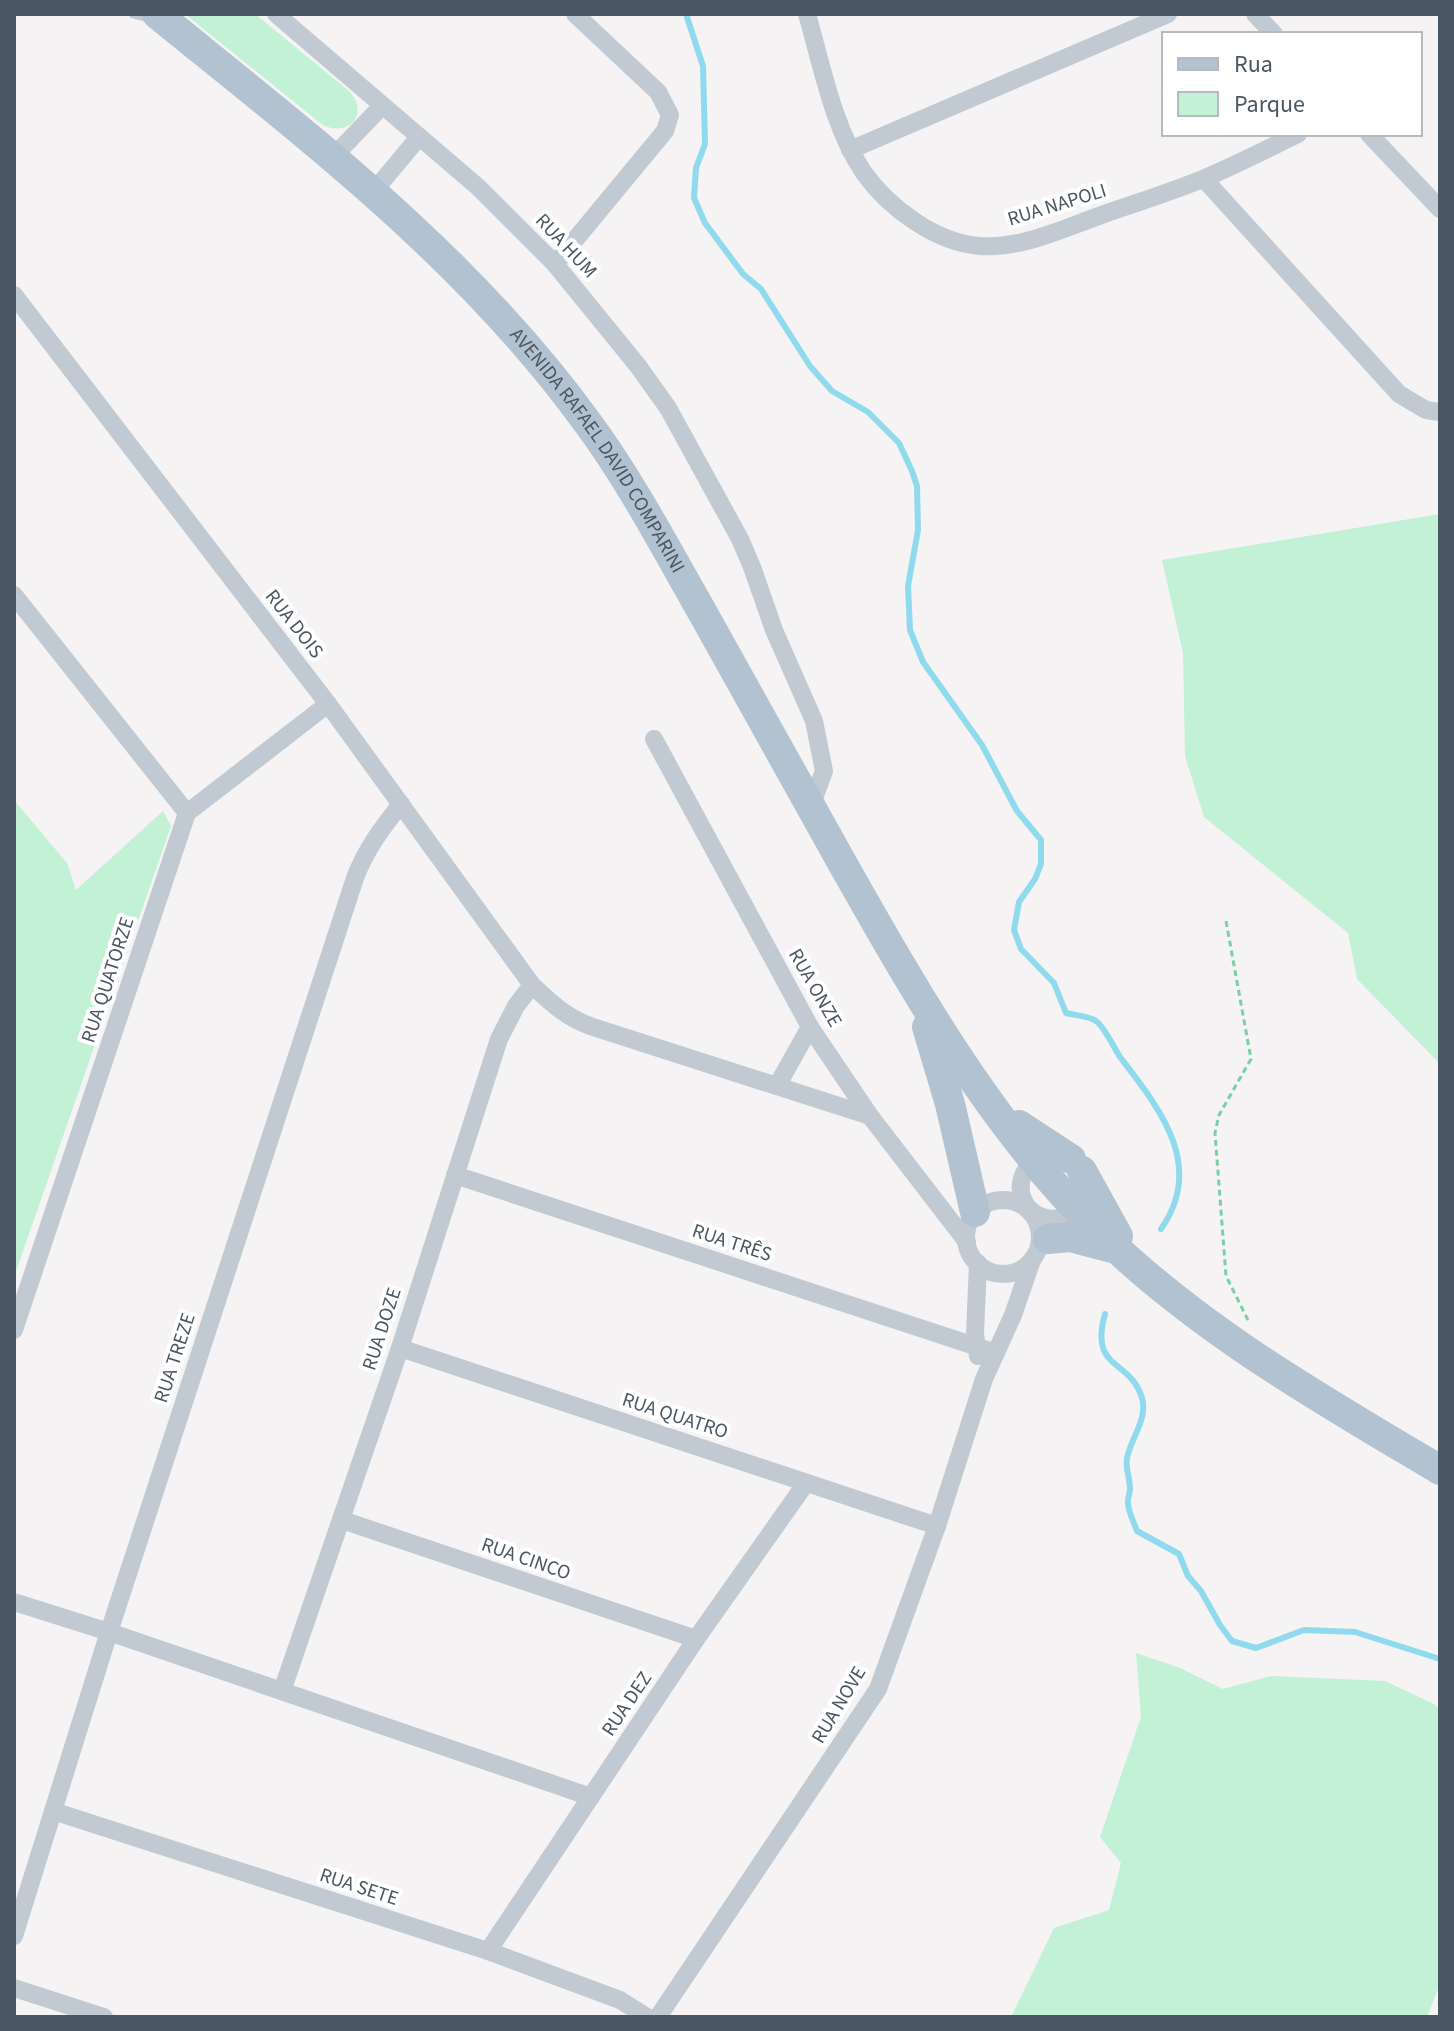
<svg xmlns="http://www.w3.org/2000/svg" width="1454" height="2031" viewBox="0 0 1454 2031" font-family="'Source Sans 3',sans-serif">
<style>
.green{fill:#c3f1d5}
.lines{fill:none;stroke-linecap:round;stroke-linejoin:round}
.stream{stroke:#90daee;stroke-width:6}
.path{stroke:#7ad0a6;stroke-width:3;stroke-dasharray:6 4;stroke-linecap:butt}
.lane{stroke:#c1cad2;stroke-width:9}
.street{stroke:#c1cad2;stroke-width:18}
.primary{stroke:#b3c2d1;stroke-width:30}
.labels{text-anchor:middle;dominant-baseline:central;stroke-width:8;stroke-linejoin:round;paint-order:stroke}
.street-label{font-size:20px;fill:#4a5661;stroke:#fff}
</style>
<rect width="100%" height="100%" fill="#f5f3f3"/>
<g class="green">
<path d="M185,14H255L349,91C369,113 352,136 324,126Z"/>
<path d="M1440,514V1064L1357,979L1348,933L1204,817L1185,756L1183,653L1162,560Z"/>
<path d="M14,800L67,863L76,890L163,811L171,826L14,1277Z"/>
<path d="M1136,1653L1178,1667L1223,1689L1271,1676L1385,1681L1434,1704L1440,1709V1984L1427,2017H1011L1054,1928L1109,1910L1121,1863L1100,1837L1141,1717Z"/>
</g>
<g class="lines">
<g class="stream">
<path d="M686,14L703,66L705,144L696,168L694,198L705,223L743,274L761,289L810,366L832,391L868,412L899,443L912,471L917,486L918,530L908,586L910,630L923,662L982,745L1017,811L1041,840V864L1035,879L1019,902L1014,930L1021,949L1054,983L1066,1013C1074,1015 1089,1016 1096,1021C1104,1026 1114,1048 1120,1057C1159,1108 1206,1165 1161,1229"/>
<path d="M1105,1314C1089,1371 1130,1358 1142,1398C1148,1419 1131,1438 1127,1458C1125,1468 1130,1478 1130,1489C1130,1495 1128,1495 1128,1501C1127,1510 1134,1522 1137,1531L1179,1554L1188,1576L1201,1591L1220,1625L1232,1641L1256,1648L1304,1630L1355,1632L1440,1659"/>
</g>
<path class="path" d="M1226,921L1251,1059L1219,1115L1215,1133L1226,1276L1248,1320"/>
<path class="lane" d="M133,14L153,19"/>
<g class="street">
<path d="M276,14L478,187L555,264L638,366L668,408L740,539L752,567L774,630L814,721L824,771L811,806"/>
<path d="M807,14C822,66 833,127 864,173C889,208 935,242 979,246C1019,249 1060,230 1096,217C1132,204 1169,193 1205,178C1236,165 1267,149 1298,134"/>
<path d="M1255,14L1274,34"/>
<path d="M1369,134L1440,209"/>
<path d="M850,150L1168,14"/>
<path d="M334,156L382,106"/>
<path d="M1204,179L1399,394L1426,410L1440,412"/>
<path d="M374,191L419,137"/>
<path d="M555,264L665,131L670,115L658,92L575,14"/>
<path d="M14,295L328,704L532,985C551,1003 566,1017 590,1026L870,1116"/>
<path d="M14,595L187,813"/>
<path d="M654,739L810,1027L870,1116L967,1242"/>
<path d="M777,1086L810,1027"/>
<path d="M1043,1156C1002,1175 1022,1229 1066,1217"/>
<path d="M455,1175L996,1353"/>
<circle cx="1003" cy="1237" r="37"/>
<path d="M978,1263L975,1334L978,1356"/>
<path d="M14,1330L187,813L328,704"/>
<path d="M400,1348L937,1526"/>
<path d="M342,1520L696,1639"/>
<path d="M14,1602L109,1632L591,1797"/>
<path d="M282,1691L400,1348L499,1039L516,1006L532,985"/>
<path d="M53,1811L488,1951L620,2000L647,2017"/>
<path d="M14,1936L109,1632L355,878C366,849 382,828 401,804"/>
<path d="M488,1951L696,1639L806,1483"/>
<path d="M14,1988L104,2017"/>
<path d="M658,2017L878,1689L937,1526L984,1379L1013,1315L1032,1260"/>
</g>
<g class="primary">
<path id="s1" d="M157,14C312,140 468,258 587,422C630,480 664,545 700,608C748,695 797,781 845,868C918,997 993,1128 1099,1232C1199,1330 1321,1399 1440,1470"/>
<path d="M927,1027L950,1104L975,1212"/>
<path d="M1019,1125L1071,1159"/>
<path d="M1082,1171L1118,1236"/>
<path d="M1048,1239L1070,1237L1112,1248"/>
</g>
</g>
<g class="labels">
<g class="street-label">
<text transform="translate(1057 205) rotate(-17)">RUA NAPOLI</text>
<text transform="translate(566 246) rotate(47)">RUA HUM</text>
<text stroke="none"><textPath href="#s1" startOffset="624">AVENIDA RAFAEL DAVID COMPARINI</textPath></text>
<text transform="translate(294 624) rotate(52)">RUA DOIS</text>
<text transform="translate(108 980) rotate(-72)">RUA QUATORZE</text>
<text transform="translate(815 988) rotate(60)">RUA ONZE</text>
<text transform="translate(732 1243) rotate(18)">RUA TRÊS</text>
<text transform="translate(382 1329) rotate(-72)">RUA DOZE</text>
<text transform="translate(175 1358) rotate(-72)">RUA TREZE</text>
<text transform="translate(675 1416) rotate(18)">RUA QUATRO</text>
<text transform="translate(526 1559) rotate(19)">RUA CINCO</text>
<text transform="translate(627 1704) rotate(-56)">RUA DEZ</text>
<text transform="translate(839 1705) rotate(-59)">RUA NOVE</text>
<text transform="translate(359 1887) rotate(18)">RUA SETE</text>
</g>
</g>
<rect width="1454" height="2031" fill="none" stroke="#4a5661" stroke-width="32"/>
<rect x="1162" y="32" width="260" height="104" fill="#ffffff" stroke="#b7bbc0" stroke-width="2"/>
<rect x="1178" y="58" width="40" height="12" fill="#b3c2d1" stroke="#b7bbc0" stroke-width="2"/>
<text x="1234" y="72" font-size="24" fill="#4a5661">Rua</text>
<rect x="1178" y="92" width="40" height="24" fill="#c3f1d5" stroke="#b7bbc0" stroke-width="2"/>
<text x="1234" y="112" font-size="24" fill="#4a5661">Parque</text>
</svg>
